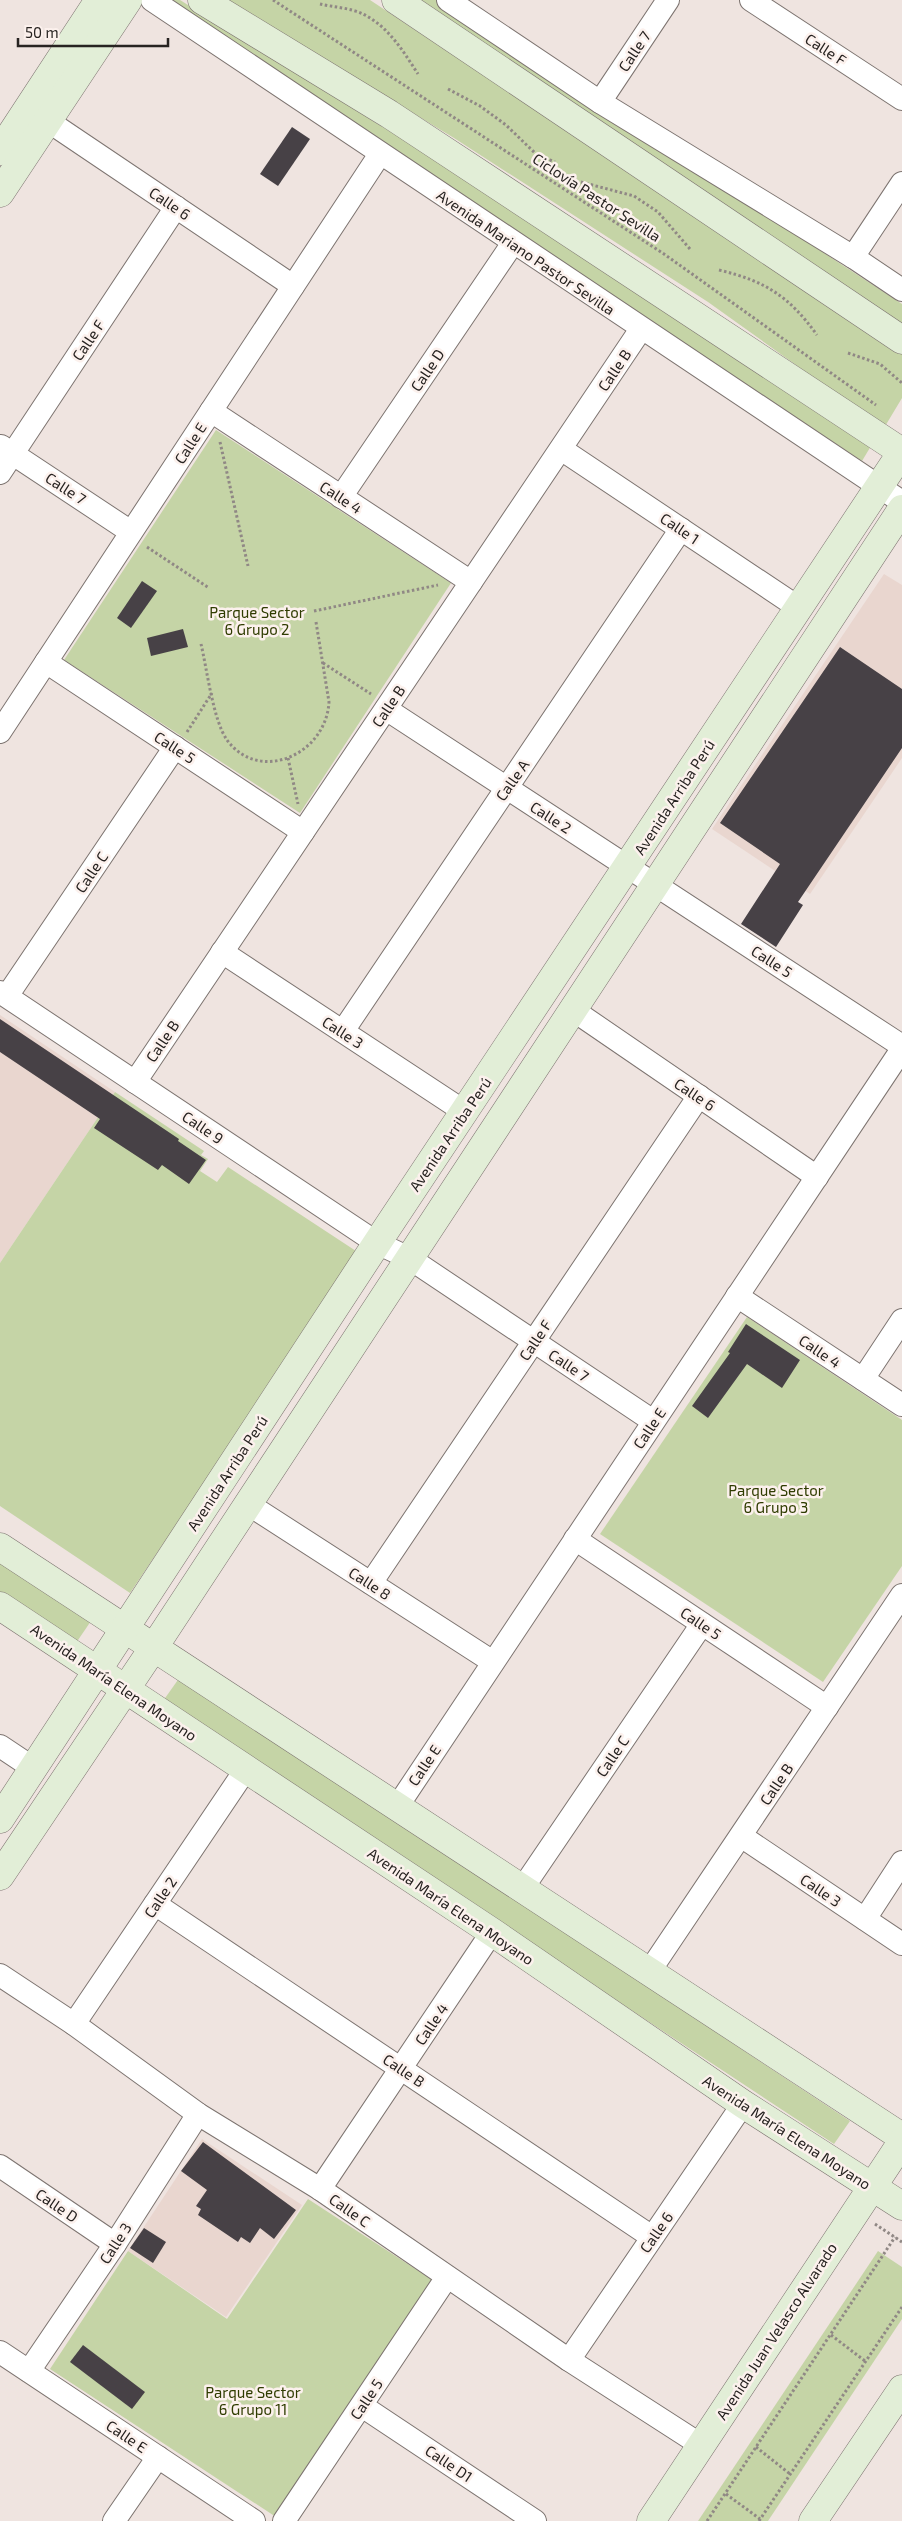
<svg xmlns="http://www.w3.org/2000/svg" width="902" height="2521" viewBox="0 0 902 2521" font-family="'Exo 2',sans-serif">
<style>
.built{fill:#e9d6cf}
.green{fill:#c5d4a6}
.building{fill:#474146}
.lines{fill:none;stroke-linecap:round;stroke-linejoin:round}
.street-casing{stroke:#7d7470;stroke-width:24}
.secondary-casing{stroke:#7d7470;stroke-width:29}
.path{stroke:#908885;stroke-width:3;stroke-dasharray:2.5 2.5;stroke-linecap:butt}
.street{stroke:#fff;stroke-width:22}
.secondary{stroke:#e2eed7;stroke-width:28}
.labels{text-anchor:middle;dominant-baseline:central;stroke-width:5;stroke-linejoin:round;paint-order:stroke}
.street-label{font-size:15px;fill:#272321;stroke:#fcf1ed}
.park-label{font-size:15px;fill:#2f3c01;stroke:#fcf1ed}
</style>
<rect width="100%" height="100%" fill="#efe4e0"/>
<g class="built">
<path d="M884,574L902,585V758L810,894L712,829Z"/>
<path d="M0,1015L115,1092L0,1263Z"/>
<path d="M202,2139L302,2205L226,2317L128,2251Z"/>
</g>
<g class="green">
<path d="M166,0H180L434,159L871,446L862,461Z"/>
<path d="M227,0H370L902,352V398L884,428L708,302L454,138Z"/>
<path d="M411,0H437L902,304V325Z"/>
<path d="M216,430L451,583L300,813L64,660Z"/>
<path d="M115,1092L204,1151L201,1155L208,1159L200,1171L217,1182L228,1167L359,1253L130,1593L0,1506V1263Z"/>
<path d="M747,1317L902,1420V1566L823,1682L600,1534Z"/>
<path d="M0,1561L91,1621L76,1643L0,1592Z"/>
<path d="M180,1677L850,2121L834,2144L163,1701Z"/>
<path d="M308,2199L437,2283L276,2517L50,2369L128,2251L227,2319Z"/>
<path d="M878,2251L902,2267V2319L768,2521H698Z"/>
</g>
<g class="building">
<path d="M292,127L310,139L278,186L260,174Z"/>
<path d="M142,581L157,591L131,628L117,618Z"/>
<path d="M183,629L188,647L151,656L147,638Z"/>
<path d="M840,647L902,689V748L798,902L803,905L776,947L741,924L780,864L720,823Z"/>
<path d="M0,1019L179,1139L178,1141L206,1160L189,1184L162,1165L158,1170L94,1128L100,1119L0,1052Z"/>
<path d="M746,1324L800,1360L782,1388L747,1364L708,1418L692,1406L730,1353L728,1352Z"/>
<path d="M203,2142L296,2210L274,2239L260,2228L250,2243L241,2237L238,2242L198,2215L201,2209L196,2206L207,2190L181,2171Z"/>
<path d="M144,2228L166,2242L153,2263L130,2248Z"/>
<path d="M83,2345L145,2392L132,2409L70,2362Z"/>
</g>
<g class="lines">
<defs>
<g id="street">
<path d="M152,0L902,502"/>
<path d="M448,0L600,102L853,257L902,290"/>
<path d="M751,0L902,99"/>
<path d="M600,102L668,0"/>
<path d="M48,121L293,286"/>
<path d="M853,257L902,183"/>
<path d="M211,411L471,582"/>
<path d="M1,446L131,532"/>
<path d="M561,449L799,608"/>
<path d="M0,473L176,207"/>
<path d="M341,497L513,243"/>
<path d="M46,662L303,832"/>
<path d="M386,709L902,1046"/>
<path d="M0,732L380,154"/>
<path d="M222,952L465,1112"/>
<path d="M0,992L377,1243L409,1258L653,1421"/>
<path d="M7,996L175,747"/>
<path d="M573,1010L817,1177"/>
<path d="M343,1031L681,529"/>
<path d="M135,1082L641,329"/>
<path d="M737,1296L902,1405"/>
<path d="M863,1379L902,1320"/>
<path d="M248,1504L493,1662"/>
<path d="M575,1539L827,1707"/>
<path d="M371,1583L699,1096"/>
<path d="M0,1746L33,1768"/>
<path d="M397,1807L902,1049"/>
<path d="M741,1836L902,1944"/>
<path d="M522,1889L702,1624"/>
<path d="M155,1904L652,2237"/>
<path d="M865,1919L902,1862"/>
<path d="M649,1972L902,1595"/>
<path d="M0,1975L74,2024L198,2114L320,2189L569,2360L701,2445"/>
<path d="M74,2024L246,1769"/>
<path d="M0,2166L115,2244"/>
<path d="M320,2189L492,1932"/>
<path d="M0,2352L254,2521"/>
<path d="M569,2360L743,2104"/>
<path d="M29,2371L115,2244L198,2114"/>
<path d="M362,2406L535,2521"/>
<path d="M114,2521L158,2457"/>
<path d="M284,2521L447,2277"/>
</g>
<g id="secondary">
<path d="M396,0L902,340"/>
<path d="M0,151L99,0"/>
<path d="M0,193L128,0"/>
<path d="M0,1547L902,2137"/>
<path d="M0,1606L492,1932L743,2104L902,2206"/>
<path d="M0,1819L377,1243L902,452L389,114L202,0"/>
<path d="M0,1876L162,1635L902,509"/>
<path d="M651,2521L902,2142"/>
<path d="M813,2521L902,2389"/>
</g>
</defs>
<use href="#street" class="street-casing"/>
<use href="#secondary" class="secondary-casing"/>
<g class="path">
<path d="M273,0L664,254L876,405"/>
<path d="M320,4C333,7 351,8 363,14C389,27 403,51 418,74"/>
<path d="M448,89L480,106L506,125L537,155L555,162"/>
<path d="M581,182L634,196L658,212L690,249"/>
<path d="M719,270C765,281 789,296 817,335"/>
<path d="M848,353L880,364L902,383"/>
<path d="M220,442L248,566"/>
<path d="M147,547L209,588"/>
<path d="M314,611L438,585"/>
<path d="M201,644C207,669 213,720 227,740C259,784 326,755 329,702L316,622"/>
<path d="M323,663L371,694"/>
<path d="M187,732L212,693"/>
<path d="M288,758L298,804"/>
<path d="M875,2224L902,2242"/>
<path d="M831,2335L865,2361"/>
<path d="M756,2447L790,2474"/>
<path d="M726,2494L760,2519"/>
<path d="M707,2521L895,2237"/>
<path d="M759,2521L902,2307"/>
</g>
<use href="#street" class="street"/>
<use href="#secondary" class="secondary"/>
</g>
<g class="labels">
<g class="street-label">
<text transform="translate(826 49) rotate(33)">Calle F</text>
<text transform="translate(634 51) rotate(-56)">Calle 7</text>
<text transform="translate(597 197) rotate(33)">Ciclovía Pastor Sevilla</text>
<text transform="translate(170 203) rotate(34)">Calle 6</text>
<text transform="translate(526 252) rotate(34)">Avenida Mariano Pastor Sevilla</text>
<text transform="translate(88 340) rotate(-56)">Calle F</text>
<text transform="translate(427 370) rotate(-56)">Calle D</text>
<text transform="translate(614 370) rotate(-56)">Calle B</text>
<text transform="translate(190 443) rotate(-57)">Calle E</text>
<text transform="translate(66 488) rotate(33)">Calle 7</text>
<text transform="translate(341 497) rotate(33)">Calle 4</text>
<text transform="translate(680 528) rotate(34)">Calle 1</text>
<text transform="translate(388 706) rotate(-56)">Calle B</text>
<text transform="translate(175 747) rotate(33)">Calle 5</text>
<text transform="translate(512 780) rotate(-55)">Calle A</text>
<text transform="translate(674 797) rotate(-57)">Avenida Arriba Perú</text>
<text transform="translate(551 817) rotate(33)">Calle 2</text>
<text transform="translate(91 872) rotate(-56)">Calle C</text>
<text transform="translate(772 961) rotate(33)">Calle 5</text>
<text transform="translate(343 1032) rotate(33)">Calle 3</text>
<text transform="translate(162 1041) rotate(-56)">Calle B</text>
<text transform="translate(695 1094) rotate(34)">Calle 6</text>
<text transform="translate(203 1127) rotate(34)">Calle 9</text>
<text transform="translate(450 1134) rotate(-56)">Avenida Arriba Perú</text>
<text transform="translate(535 1340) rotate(-56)">Calle F</text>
<text transform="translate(820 1351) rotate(34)">Calle 4</text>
<text transform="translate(569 1365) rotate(34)">Calle 7</text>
<text transform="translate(649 1428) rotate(-56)">Calle E</text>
<text transform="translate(227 1473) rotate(-57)">Avenida Arriba Perú</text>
<text transform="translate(370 1583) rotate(33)">Calle 8</text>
<text transform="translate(701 1623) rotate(34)">Calle 5</text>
<text transform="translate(114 1682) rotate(34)">Avenida María Elena Moyano</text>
<text transform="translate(612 1756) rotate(-56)">Calle C</text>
<text transform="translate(424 1765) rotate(-56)">Calle E</text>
<text transform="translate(776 1784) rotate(-56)">Calle B</text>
<text transform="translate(821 1890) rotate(34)">Calle 3</text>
<text transform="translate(160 1897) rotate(-56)">Calle 2</text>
<text transform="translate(451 1906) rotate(34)">Avenida María Elena Moyano</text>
<text transform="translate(431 2024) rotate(-56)">Calle 4</text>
<text transform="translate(404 2070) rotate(34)">Calle B</text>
<text transform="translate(787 2132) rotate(33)">Avenida María Elena Moyano</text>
<text transform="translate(57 2205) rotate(34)">Calle D</text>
<text transform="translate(350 2210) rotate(35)">Calle C</text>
<text transform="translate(656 2232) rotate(-55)">Calle 6</text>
<text transform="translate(115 2243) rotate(-57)">Calle 3</text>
<text transform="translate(776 2331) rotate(-57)">Avenida Juan Velasco Alvarado</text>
<text transform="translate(366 2399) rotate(-56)">Calle 5</text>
<text transform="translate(127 2436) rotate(34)">Calle E</text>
<text transform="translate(449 2463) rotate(34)">Calle D1</text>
</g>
<g class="park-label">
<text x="257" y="612">Parque Sector<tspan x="257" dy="17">6 Grupo 2</tspan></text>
<text x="776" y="1490">Parque Sector<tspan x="776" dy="17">6 Grupo 3</tspan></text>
<text x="253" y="2392">Parque Sector<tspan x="253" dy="17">6 Grupo 11</tspan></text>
</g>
</g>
<path d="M18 38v8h150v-8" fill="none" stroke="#272321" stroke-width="2.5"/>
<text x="25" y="38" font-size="15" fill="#272321" stroke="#fcf1ed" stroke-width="4" paint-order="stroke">50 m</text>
</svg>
